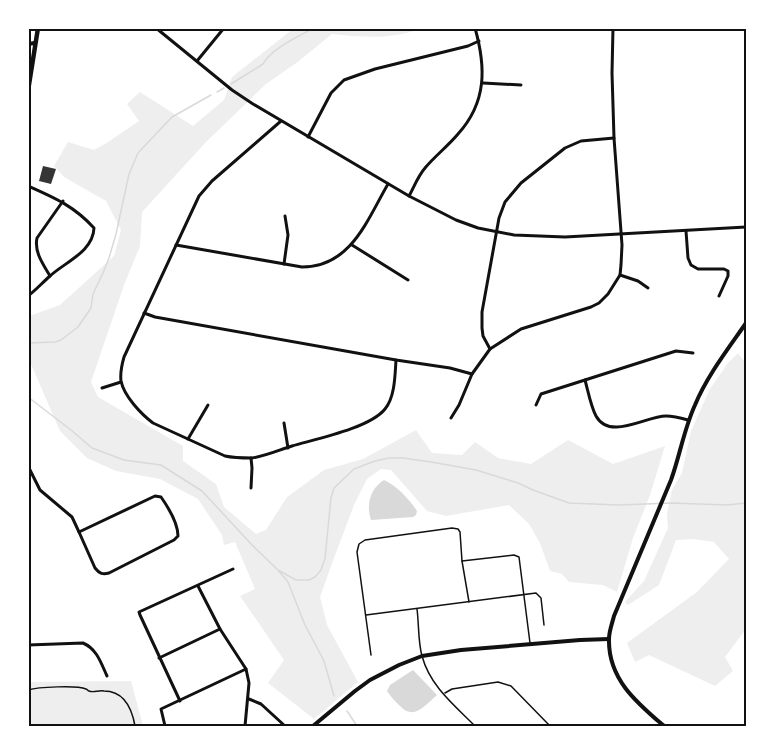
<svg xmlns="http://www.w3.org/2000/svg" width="775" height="755" viewBox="0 0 775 755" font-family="Jost,sans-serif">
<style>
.green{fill:#eee}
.water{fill:#d9d9d9}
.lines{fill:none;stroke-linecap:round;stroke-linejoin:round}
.stream{stroke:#d9d9d9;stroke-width:1.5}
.building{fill:#353535}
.path{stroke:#111;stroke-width:1.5}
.service{stroke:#111;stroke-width:1.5}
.minor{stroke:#111;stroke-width:3}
.tertiary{stroke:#111;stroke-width:4}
.secondary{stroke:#111;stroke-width:4.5}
.neatline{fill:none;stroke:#111;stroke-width:2}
</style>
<rect width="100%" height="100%" fill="#fff"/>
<g class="green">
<path d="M293,29H419C391,40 361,37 332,34L299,61L266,84L206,142L142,212L140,246L124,285L91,382L98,397L183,446V461L216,484L224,507L256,534L266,530L287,497L324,470L363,459L416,430L432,453L462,455L475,442L498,458L531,464L568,440L613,464L665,446L650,495L633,538L617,592L603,585L569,582L562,574L550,571L540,543L529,524L509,505L446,516L427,511L391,470L381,469L367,479L354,505L334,558L320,597L327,625L358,682L314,719L268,683L284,660L240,596L255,589L235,542L224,545L222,535L198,499L160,479L116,471L87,458L60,431L31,364L29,363V316L60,305L114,256L121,230L106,201L64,177L54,166L68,142L94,150L105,144L139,121L127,104L140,92L193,126L224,100L232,77Z"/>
<path d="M738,353L746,364V629L725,657L733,671L715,686L649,655L635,662L627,643L697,592L729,559L714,542L694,539L676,540L659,585L628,605L625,602L644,581L668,528L667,514L672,490L682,473L691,431L710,389L728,363Z"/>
<path d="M131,681L143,726H29L28,682Z"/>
</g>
<g class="water">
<path d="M384,480C397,486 409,499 417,511L416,515L413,517L371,520C366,504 370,489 384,480Z"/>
<path d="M413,670L437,695C425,705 414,721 400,706C395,701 391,697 387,691L390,685Z"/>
</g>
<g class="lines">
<g class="stream">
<path d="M350,28H362"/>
<path d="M231,84L263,64C271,49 299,36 314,28"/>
<path d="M217,92L224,88"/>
<path d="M28,343L55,342L61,340L78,327L91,308L93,294L103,273L109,258L116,234L129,174L138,153L172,117L211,95"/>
<path d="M28,397L71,430L92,448L124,460L161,465L202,491L252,545L278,570L288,582L305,625L324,661L334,696"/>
<path d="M278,570L296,580H309L315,577L321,570L325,558L331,498L334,488L354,469L375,461L389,458H403L431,462L476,470L518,483L533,490L569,503L619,505L671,503L727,505L746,503"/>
<path d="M347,711L357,726"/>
</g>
</g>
<path class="building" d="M43,166L56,169L51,184L39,181Z"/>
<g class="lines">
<path class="path" d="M28,690C38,687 77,685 86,689C87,689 88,691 89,691C93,693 99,690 104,691C124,691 132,709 135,726"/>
<g class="service">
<path d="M462,561L514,555L519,557L530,643"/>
<path d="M417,609C419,624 418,642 422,656C430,686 454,705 475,726"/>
<path d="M366,615L536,593L541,598L544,625"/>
<path d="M371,655L357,552L359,544L365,540L452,528L458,529L460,532L462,561L469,602"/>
<path d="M445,693L452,689L498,682L511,686L550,726"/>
</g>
<g class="minor">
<path d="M156,28L232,90L253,104L409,196L456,220L478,228L514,235L565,237L746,227"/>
<path d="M197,61L224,28"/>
<path d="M483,83L521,85"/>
<path d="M281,121L212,181L199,196L124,357C122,364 120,373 121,381C124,396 141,414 153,423L225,456C234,458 243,458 252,458C266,456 279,450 292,446C316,439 370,428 385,409C395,397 395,375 396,360"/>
<path d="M308,137L331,93L344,80L375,69L468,46L479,41"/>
<path d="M28,186C55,198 74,206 94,228C93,252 65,262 50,276C42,283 36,290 28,296"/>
<path d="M409,196C414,187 418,176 425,168C435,156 448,146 458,134C487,102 486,67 475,28"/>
<path d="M686,231L688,258L691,265L698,269H724L728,271V276L719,296"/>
<path d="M176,245L302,267C351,267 367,220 388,184"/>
<path d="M352,245L408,280"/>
<path d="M284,264L288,235L285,216"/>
<path d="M620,275L638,281L648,288"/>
<path d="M50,276C43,264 34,252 37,238L63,201"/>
<path d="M144,313L155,317L396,360L450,368L472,374"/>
<path d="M490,349L483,336L482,328V312L499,218L505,202L521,183L565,148L581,141L614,138"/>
<path d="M585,380C588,391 591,407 596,416C610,441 646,416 666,416C673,416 681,418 688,420"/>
<path d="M102,388L121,382"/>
<path d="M536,405L541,394L676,351L693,353"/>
<path d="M451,418L459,405L472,374L490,349L521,329L591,307L599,303L608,294L620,275L621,265L622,245L614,138L612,73L613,28"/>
<path d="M284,423L288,448"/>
<path d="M188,439L208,405"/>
<path d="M28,466L40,490L72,517L79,532"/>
<path d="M251,488L252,468L251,458"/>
<path d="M155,496L161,497C168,507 178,523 178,536L174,540L109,573C102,575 99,573 95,568L79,532Z"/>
<path d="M198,586L220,629L246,669L249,683L245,726"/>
<path d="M28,645L83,643C97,649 101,663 107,676"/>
<path d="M159,658L220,629"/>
<path d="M249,699L261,704L285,726"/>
<path d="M180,701L140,615L139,612L233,569"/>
<path d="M165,726L161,709L246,669"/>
</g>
<g class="tertiary">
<path d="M28,44L35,43"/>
<path d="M313,726L355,691L370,680L399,665L422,656L461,650L580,640L609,639"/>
<path d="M664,726C637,703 608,679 609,639C609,631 612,624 614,616L671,480C680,455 684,429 695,405C707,376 728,349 746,323"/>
</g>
<path class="secondary" d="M28,91L38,28"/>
</g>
<rect width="775" height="755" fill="none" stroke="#ffffff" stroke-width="60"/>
<rect x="30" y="30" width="715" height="695" class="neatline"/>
</svg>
